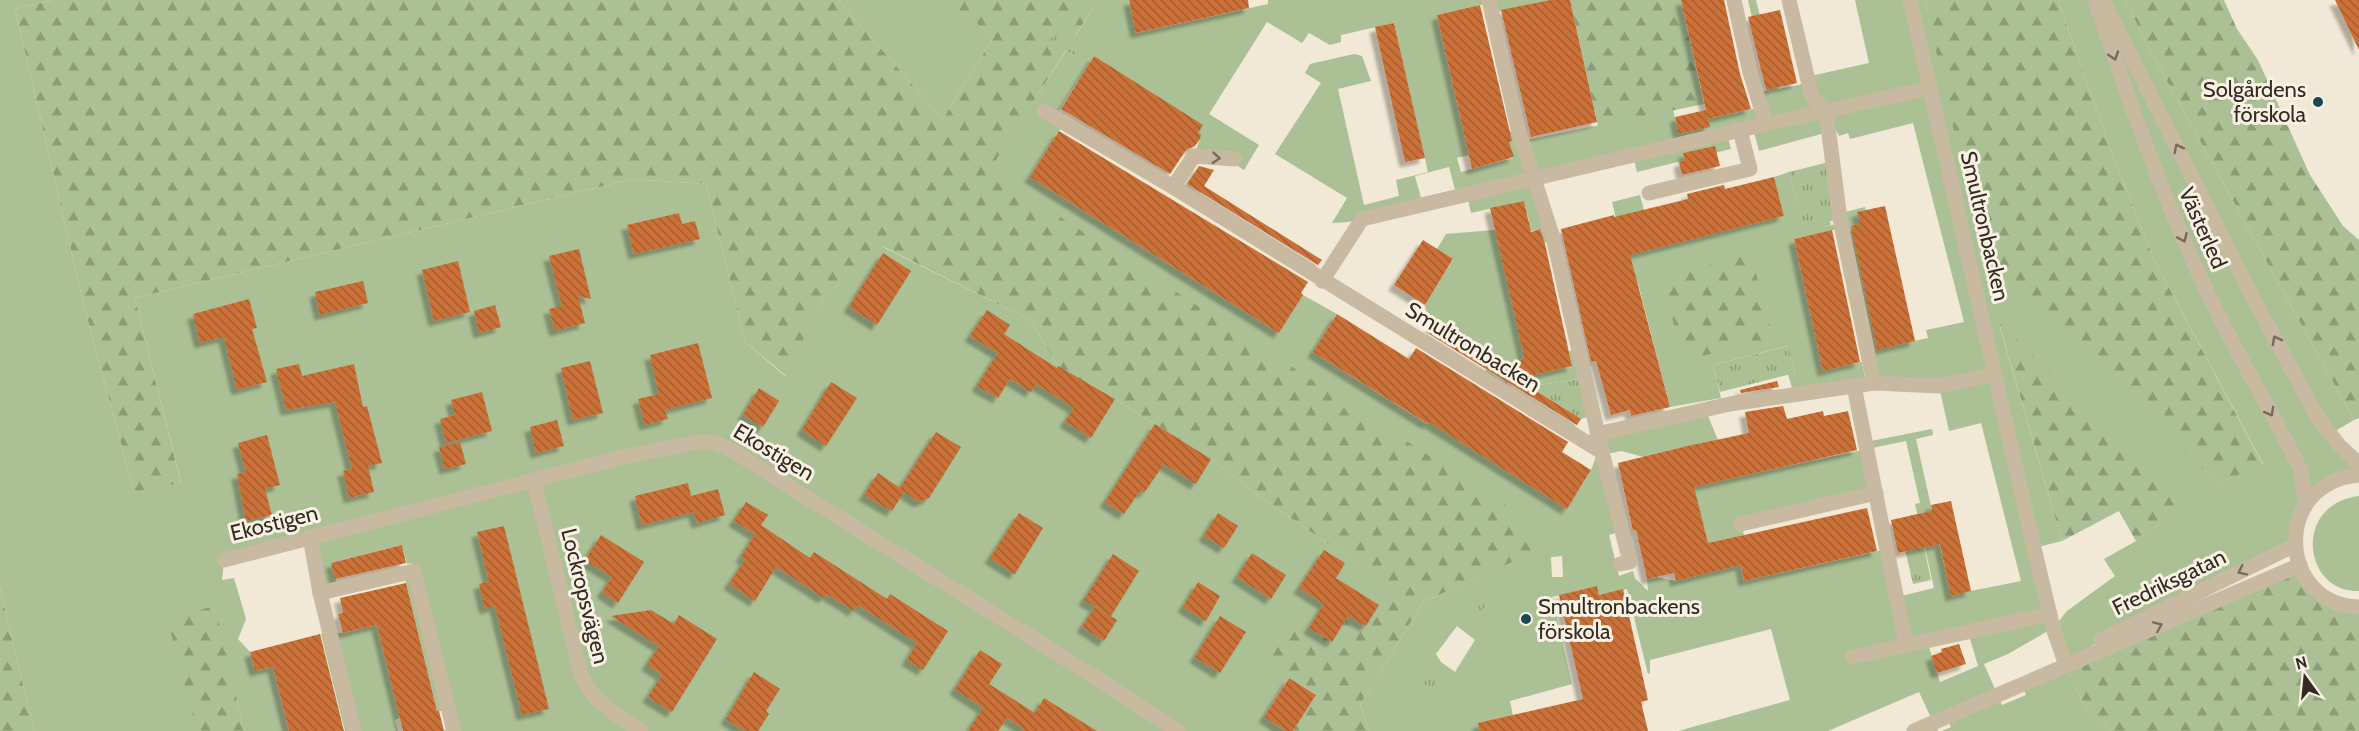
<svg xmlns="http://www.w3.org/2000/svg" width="2359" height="731" viewBox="0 0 2359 731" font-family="Cabin,sans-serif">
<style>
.green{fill:#abc095;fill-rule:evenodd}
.forest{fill:url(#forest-firs)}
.park{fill:url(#park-tufts)}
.building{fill:url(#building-back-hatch);filter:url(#shadow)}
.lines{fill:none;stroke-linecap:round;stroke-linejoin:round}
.minor{stroke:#c9b9a1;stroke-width:15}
.tertiary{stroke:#c9b9a1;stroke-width:15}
.oneway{stroke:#766b5c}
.poi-dot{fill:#194855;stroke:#f9f1e1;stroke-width:2}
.labels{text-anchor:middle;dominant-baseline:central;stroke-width:6;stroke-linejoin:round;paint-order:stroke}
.poi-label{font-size:22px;fill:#332b24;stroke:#f9f1e1;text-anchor:end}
.street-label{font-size:22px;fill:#332b24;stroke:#f9f1e1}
</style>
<defs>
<pattern id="forest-firs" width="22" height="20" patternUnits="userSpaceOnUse" patternTransform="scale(1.5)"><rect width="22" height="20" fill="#abc095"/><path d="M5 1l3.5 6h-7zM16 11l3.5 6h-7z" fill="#8c9c79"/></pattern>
<pattern id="park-tufts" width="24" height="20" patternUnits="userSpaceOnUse" patternTransform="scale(1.5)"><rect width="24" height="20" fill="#abc095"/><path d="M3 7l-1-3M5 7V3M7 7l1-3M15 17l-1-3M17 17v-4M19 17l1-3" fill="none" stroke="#8c9c79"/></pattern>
<pattern id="building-back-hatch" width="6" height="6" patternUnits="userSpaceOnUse" patternTransform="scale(1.5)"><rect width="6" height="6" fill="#cb7139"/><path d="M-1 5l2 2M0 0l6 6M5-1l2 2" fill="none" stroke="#a55d30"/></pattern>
<filter id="shadow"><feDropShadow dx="-5.5" dy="5.5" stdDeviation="1.5" flood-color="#0004"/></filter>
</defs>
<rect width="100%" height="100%" fill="#f1e8d5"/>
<g class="green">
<path d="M0,0H52L15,9L85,310L134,492L181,482L135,298L633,179L706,184L745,342L785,376L824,297L881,246L1030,320L1058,366L1088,385L1091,384L1211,459L1256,494L1331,546L1394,585L1366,626L1332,642L1317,633L1264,717L1286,731H442L447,729L442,711H437L404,574L414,571L412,563L407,564L402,545L331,563L336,582L320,593L310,537L224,560L222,580L234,578L246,619L238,639L250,652L255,671L273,667L289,731H244L214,606L197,731H34L0,588Z"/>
<path d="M838,0H946V2L994,36L943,119Z"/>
<path d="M1098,0H1129L1137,33L1268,4V0H1550L1492,13L1489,3L1437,15L1467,147L1518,129L1522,141L1673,110L1677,126L1757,108V93L1768,90L1748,0H1756L1778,89L1808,83L1806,77L1869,63L1855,0H1925L1945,84L2135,403L2218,483L2263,464L2154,259L2113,156L2058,0H2125L2152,54L2354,420L2330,434L2359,475L2320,489L2295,545L2129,625L2092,646L2066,665L2084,705L2111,731H1942L1951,727L1949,722H1934L1938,731H1914L1933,722L1919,692L1828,731H1678L1790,700L1771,629L1650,660V673L1648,674L1627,589L1599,595L1597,586L1552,597L1572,684L1510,701L1516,731H1370L1360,705L1423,602L1542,548L988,171L1066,51L1074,55L1076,35ZM1267,22L1302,43L1309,33L1330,45L1341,42V35L1394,23L1428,172L1396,180L1399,196L1364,205L1338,89L1371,81L1362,56L1354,54L1310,64L1305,73L1321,83L1275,154L1347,198L1332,223L1348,222L1423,205L1415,176L1449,167L1457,197L1467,195L1471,213L1524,201L1529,221L1494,230L1446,234L1437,249L1453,260L1425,305L1429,327L1489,364L1482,379L1502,391L1512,376L1539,392L1540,385L1585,378L1579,350L1569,351L1572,366L1529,376L1498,239L1540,229L1543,243L1554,241L1535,179L1633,156L1637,172L1731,149L1727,134L1753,128L1759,151L1825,133L1826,111L1839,136L1848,133L1850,139L1913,123L1964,322L1926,330L1928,338L1896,345L1865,207L1845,212L1874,383L1939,386L1949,431L1981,423L2021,581L1951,595L1916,439L1933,435L1932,429L1866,442L1867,449L1727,479L1718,440L1705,409L1597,434C1601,464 1583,483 1567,508L1452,386L1427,424L1313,352L1337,314L1303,295L1279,333L1030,177L1064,123L1055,117L1094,56L1200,139L1194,156L1235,159L1239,167L1244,170L1259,145L1209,114ZM1510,145L1513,158L1461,172L1457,158ZM1999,324L2190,502L2136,541L2104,559L2115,576L2067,611L2054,627L2034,548L2062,541ZM1906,441L1920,503L1915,504L1934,588L1897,597L1887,549L1744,581L1735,538L1744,535L1741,524L1876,493L1867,449ZM1683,447L1715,571L1676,581L1656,577L1647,579L1648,591L1635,578L1633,571L1619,576L1609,535L1622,531L1602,452L1612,453L1621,451L1644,457ZM1562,556L1563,577H1552L1551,557ZM1457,626L1475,640L1455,672L1441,662L1436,654ZM2053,628L2066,665L2022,684L2026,695L2002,705L1984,664L2008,654ZM1968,632L1978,666L1940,682L1927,641Z"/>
<path d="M1789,172L1805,231L1841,223L1842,228L1794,239L1823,370L1862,362L1866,384L1794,395L1788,374L1795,372L1787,346L1713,365L1721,398L1670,407L1638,283L1579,298L1623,249L1612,202L1640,195L1653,248L1784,216L1774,177Z"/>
<path d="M2359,496V591C2303,593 2292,504 2359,496Z"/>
<path d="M377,625L400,718L395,720L398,731H345L321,634L343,633Z"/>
</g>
<g class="forest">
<path d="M52,0H838L943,119L994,36L945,2L946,0H1098L989,171L1510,508L1543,548L1423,602L1360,705L1370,731H1293L1316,695L1267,664L1296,618L1332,642L1348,616L1366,626L1393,585L1331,546L1256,494L1211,459L1091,384L1088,385L1058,366L1030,320L882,246L824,297L786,376L745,342L706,184L633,179L135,298L181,483L134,492L85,310L15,9Z"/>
<path d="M1570,0H1681L1704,104L1598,126Z"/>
<path d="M1925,0H2058L2113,156L2154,259L2263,465L2218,483L1983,263Z"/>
<path d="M2125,0H2224L2237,29L2258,60L2310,175L2343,226L2359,240V418L2354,420L2152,54Z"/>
<path d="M1751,254L1773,338L1683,361L1662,278Z"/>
<path d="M1999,323L2191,502L2136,541L2119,511L2062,541Z"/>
<path d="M2300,565L2308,581L2359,610V731H2111L2084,705L2066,665Z"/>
<path d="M0,588L34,731H0Z"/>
<path d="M215,606L244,731H197L168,622V618Z"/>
</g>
<g class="park">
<path d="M1059,25L1083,39L1074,55L1049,42Z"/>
<path d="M1833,161L1840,219L1830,221L1831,225L1805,232L1789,172Z"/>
<path d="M1788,346L1795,373L1720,392L1713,365Z"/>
<path d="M1585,378L1594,415L1581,419L1539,392L1540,385Z"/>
<path d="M1917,514L1931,580L1913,584L1898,519Z"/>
<path d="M1477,592L1489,602L1472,622L1460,612Z"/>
<path d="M1495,631L1504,638L1483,661L1475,654Z"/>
<path d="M1430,664L1446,675L1432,695L1416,684Z"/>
</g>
<g class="building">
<path d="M1129,0H1248L1249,8L1136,33Z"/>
<path d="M1550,0H1570L1597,122L1531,137L1501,10Z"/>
<path d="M1681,0H1724L1740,74L1751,109L1708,119Z"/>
<path d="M2335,0H2359V50Z"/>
<path d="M1480,5L1512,141L1509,142L1514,157L1472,169L1437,15Z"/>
<path d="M1780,10L1797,83L1766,90L1748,17Z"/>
<path d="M1394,23L1425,158L1405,162L1375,27Z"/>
<path d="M1094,56L1203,125L1198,133L1201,134L1200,139L1195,146L1186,150L1170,174L1061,109Z"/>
<path d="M1706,110L1710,127L1679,134L1675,117Z"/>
<path d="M1059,131L1308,282L1301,293L1303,295L1279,333L1030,177Z"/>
<path d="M1715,146L1720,166L1682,175L1679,162L1685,160L1683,153Z"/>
<path d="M1199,166L1214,170L1204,186L1322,260L1318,265L1187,184Z"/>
<path d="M1774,177L1784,216L1630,255L1670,407L1631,416L1630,410L1611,415L1596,361L1591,362L1561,229L1614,215V217L1688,199L1687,194L1724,185L1725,189Z"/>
<path d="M1524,201L1531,232L1540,229L1545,244L1572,366L1518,379L1581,419L1577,425L1426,332L1429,327L1510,378L1524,356L1490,208Z"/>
<path d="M1885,206L1915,341L1877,350L1851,226L1860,224L1857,212Z"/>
<path d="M679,213L682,224L695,221L700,239L634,254L627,225Z"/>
<path d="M1832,230L1860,362L1823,371L1794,239Z"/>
<path d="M1423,240L1453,259L1425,305L1394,285Z"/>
<path d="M579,249L591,299L578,296L585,323L555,331L549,309L562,306L549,256Z"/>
<path d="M883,253L911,271L877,325L849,307Z"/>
<path d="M458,261L470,312L434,321L422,270Z"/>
<path d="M363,281L368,303L320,315L315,292Z"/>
<path d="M249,299L257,328L252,329L267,382L237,390L224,337L200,343L193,314Z"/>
<path d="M495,305L501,327L479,333L474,311Z"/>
<path d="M987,310L1010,325L1004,334L1057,368L1058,366L1115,399L1091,438L1065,422L1074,408L1036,384L1031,392L1010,379L998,398L977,386L998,353L970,336Z"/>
<path d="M1337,314L1409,359L1416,348L1568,442L1562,452L1591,470L1567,509L1429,422L1428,424L1313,352Z"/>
<path d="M698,343L712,398L665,410L668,419L645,425L638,399L659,394L650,355Z"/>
<path d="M590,361L603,413L573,420L561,368Z"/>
<path d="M299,364L302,376L354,364L363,407L367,406L382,463L368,466L374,492L349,498L343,471L352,469L335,402L286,410L276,369Z"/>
<path d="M1777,381L1779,387L1741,393L1740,390Z"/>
<path d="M831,382L857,398L826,446L802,430Z"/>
<path d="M759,388L779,401L763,427L743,415Z"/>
<path d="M482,392L492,431L446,443L440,419L455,415L451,400Z"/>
<path d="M1783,406L1787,419L1823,411L1824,416L1848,411L1857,450L1694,487L1708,543L1867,508L1877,551L1744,581L1741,565L1676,581L1674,573L1647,579L1636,530L1633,531L1618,463L1683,447L1749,433L1745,412Z"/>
<path d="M557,420L564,446L536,453L530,427Z"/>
<path d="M1155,424L1211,459L1196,484L1164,464L1144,493L1140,491L1124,514L1105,502Z"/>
<path d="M936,432L961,447L929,498L919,502L904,492L892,511L864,495L878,473L900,488Z"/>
<path d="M267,435L280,485L265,489L272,515L246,521L237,474L246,472L238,443Z"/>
<path d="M460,442L466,464L445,469L439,447Z"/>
<path d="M688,483L691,496L718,489L725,515L697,523L694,512L642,525L635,496Z"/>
<path d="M1951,501L1971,591L1951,596L1940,544L1898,553L1891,520L1932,511L1931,505Z"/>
<path d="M746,502L768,515L761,525L810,558L814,552L887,599L890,594L948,631L923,670L907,660L917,643L858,605L854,611L827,594L824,598L776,567L755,601L729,584L745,560L741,557L755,534L734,521Z"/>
<path d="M1019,513L1043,528L1015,574L990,558Z"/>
<path d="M1218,513L1238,526L1224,548L1204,536Z"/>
<path d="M504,526L549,709L522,715L495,606L485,609L479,584L489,581L477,532Z"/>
<path d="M601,535L644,562L618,603L602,592L612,577L585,560Z"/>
<path d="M402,545L406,563L335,579L331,563Z"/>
<path d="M1324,550L1345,563L1336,578L1379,605L1366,626L1348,616L1332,642L1309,628L1324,604L1299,588Z"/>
<path d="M1252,553L1286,575L1271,599L1237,577Z"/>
<path d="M1113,554L1139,571L1111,616L1084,600Z"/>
<path d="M1198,582L1220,596L1206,621L1183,607Z"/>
<path d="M406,583L437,711H439L444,731H403L377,625L343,633L338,614L343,613L340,598Z"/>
<path d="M1597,586L1599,595L1623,589L1648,700L1641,702L1648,731H1479L1478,723L1583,699L1559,595Z"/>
<path d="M1095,607L1117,620L1104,641L1082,627Z"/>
<path d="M651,610L674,624L679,615L717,639L672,712L648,697L662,675L647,665L659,646L611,616Z"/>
<path d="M1220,616L1246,632L1220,673L1195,657Z"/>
<path d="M320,634L344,731H289L273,667L255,671L250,652Z"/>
<path d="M1959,644L1966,664L1937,673L1931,656L1942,652L1941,649Z"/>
<path d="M980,650L1002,664L989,684L1035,713L1044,698L1097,731H1023L1024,729L1007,718L998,731H968L983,708L955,689Z"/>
<path d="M754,672L780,689L766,711L769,714L758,731H745L726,719Z"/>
<path d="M1289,678L1316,695L1293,731H1286L1264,717Z"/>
</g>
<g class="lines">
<g class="minor">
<path d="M1489,0L1518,129L1554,241L1602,452L1630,562L1620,564"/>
<path d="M1734,0L1750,72L1766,124"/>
<path d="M1789,0L1812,97L1826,111L1840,219L1874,383"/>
<path d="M1910,0L2034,548L2053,628L2066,665"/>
<path d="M1044,111L1173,187L1602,452"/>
<path d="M1173,187L1194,156L1235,159"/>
<path d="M1649,193L1750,169L1740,130"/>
<path d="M1322,281L1362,219L1766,124L1930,88"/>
<path d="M1854,386L1906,645"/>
<path d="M1597,434L1730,404L1799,394L1874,383L1939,386L1995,374"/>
<path d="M534,481L581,675C593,702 617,715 641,731"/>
<path d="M1741,524L1876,493"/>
<path d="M310,537L320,593L414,571L454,731"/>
<path d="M224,560L627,456L699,442H714L735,452C882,546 1032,635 1178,731"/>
<path d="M320,593L354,731"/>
<path d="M1852,657L2050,614"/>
</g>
<g class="tertiary">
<path d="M2095,0C2127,96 2160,189 2202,281C2230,343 2266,401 2297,462"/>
<path d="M2105,5L2253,298L2317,416L2338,444"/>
<path d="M2342,448L2359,464"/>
<path d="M2300,468L2306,504"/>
<path d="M2359,475C2270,483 2279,606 2359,607"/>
<path d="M2101,640L2295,545"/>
<path d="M1914,731L2300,565"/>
</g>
</g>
<defs><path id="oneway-chevron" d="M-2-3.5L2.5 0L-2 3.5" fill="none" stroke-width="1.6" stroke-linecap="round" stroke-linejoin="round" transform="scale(1.5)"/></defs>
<g class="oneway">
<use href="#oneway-chevron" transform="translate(2114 56) rotate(72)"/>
<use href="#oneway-chevron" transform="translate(2178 148) rotate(-117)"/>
<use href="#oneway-chevron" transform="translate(1216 158) rotate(5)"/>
<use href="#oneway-chevron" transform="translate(2183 238) rotate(66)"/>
<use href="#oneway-chevron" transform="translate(2276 340) rotate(-118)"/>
<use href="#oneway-chevron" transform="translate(2270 412) rotate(61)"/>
<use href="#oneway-chevron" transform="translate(2242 571) rotate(154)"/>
<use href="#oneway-chevron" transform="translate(2158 626) rotate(-23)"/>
</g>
<g class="poi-dot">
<circle cx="2318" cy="102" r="6"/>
<circle cx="1526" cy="619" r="6"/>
</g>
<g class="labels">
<g class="poi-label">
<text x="2306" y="89">Solgårdens<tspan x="2306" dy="25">förskola</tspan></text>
<text x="1538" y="606" text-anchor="start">Smultronbackens<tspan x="1538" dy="25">förskola</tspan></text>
</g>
<g class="street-label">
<text transform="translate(1985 226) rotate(77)">Smultronbacken</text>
<text transform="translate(2203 228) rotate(66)">Västerled</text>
<text transform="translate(1473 347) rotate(31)">Smultronbacken</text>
<text transform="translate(774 452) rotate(31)">Ekostigen</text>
<text transform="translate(274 523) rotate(-14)">Ekostigen</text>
<text transform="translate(2169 582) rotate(-26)">Fredriksgatan</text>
<text transform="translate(585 596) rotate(76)">Lockropsvägen</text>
</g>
</g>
<g transform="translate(2305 677) rotate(345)" stroke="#f9f1e1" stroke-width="4.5" paint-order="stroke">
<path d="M0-4.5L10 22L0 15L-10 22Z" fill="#332b24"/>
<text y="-9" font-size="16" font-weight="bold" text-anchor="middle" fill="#332b24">N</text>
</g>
</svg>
